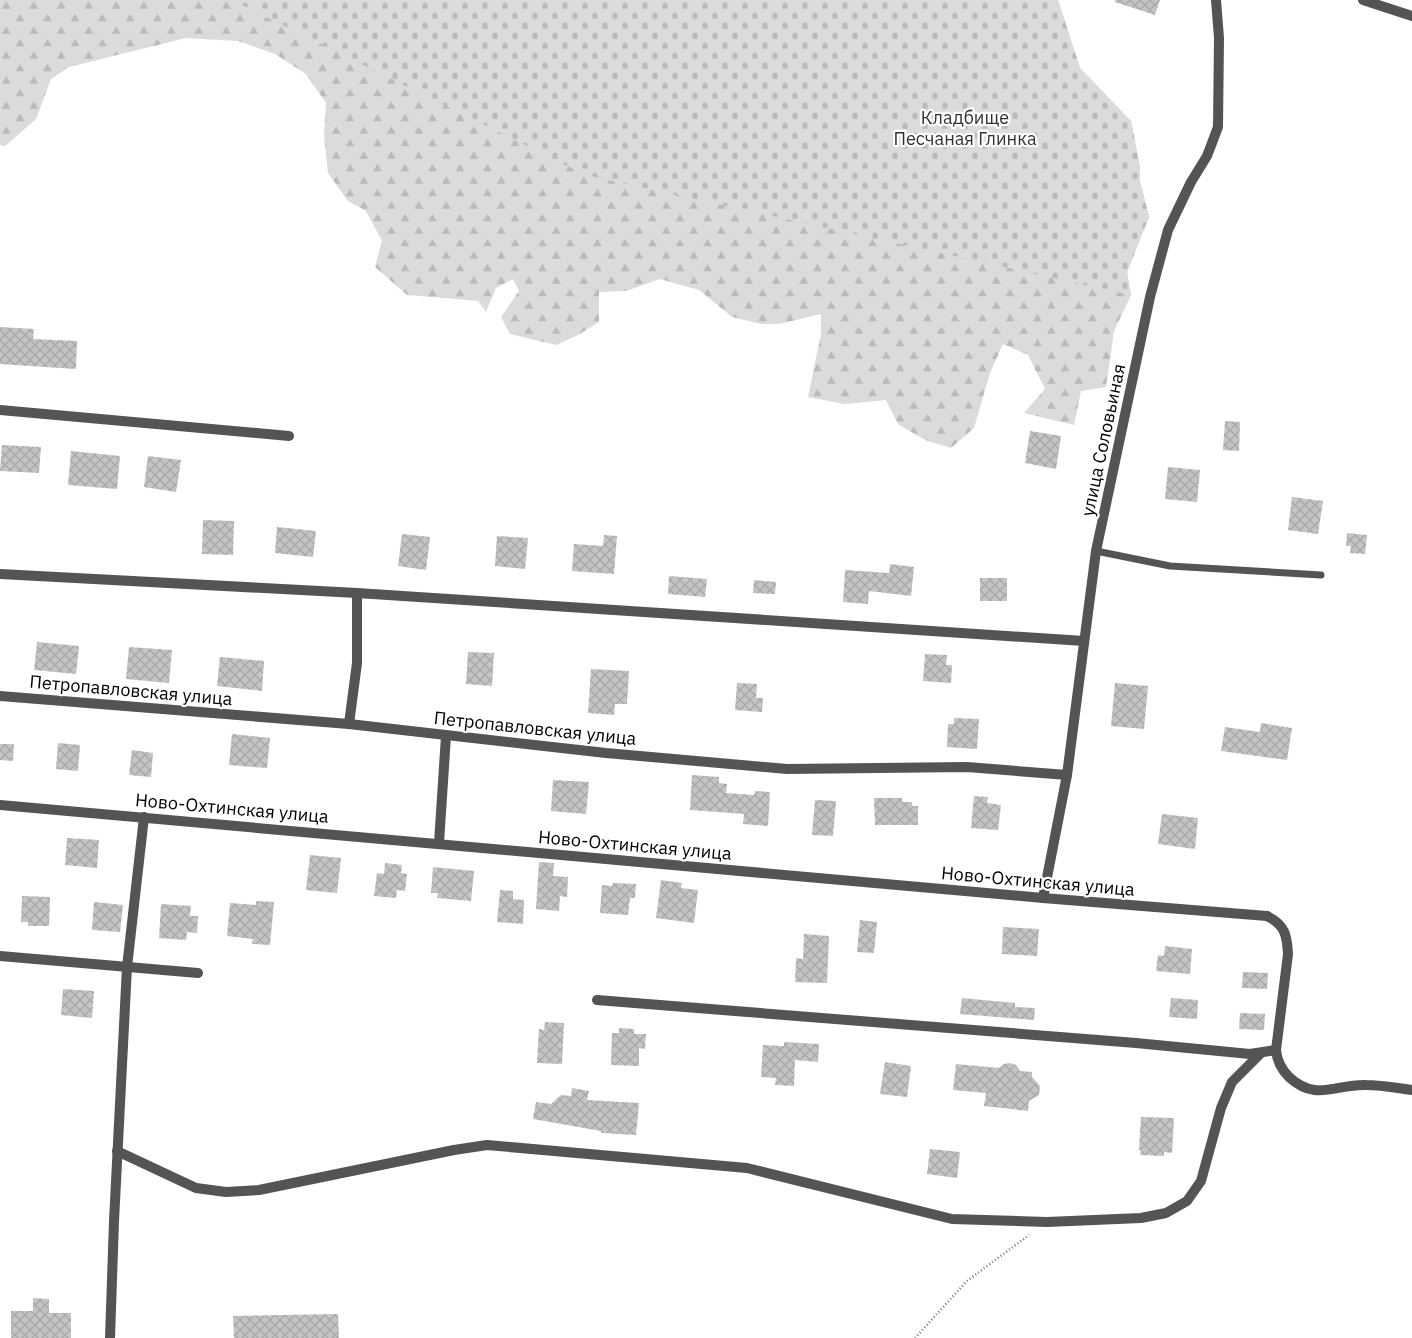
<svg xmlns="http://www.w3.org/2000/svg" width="1412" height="1338" viewBox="0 0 1412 1338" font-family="'IBM Plex Sans',sans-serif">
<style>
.forest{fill:url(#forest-firs)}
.cemetery{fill:url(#cemetery-stones)}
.building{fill:url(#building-cross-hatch)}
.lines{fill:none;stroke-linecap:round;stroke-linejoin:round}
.path{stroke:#767676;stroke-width:2.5;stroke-dasharray:1 2.5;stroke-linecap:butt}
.service{stroke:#545454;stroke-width:7}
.minor{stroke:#545454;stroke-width:10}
.tertiary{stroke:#545454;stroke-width:10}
.labels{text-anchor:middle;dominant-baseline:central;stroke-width:4.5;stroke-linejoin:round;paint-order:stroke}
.park-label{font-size:18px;fill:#323232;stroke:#fff}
.street-label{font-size:18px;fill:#000;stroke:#fff}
</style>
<defs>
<pattern id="forest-firs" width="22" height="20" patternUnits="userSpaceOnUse" patternTransform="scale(1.25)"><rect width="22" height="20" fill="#dbdbdb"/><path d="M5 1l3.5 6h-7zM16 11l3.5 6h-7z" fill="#bababa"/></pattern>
<pattern id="cemetery-stones" width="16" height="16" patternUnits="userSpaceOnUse" patternTransform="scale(1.25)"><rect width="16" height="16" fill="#dbdbdb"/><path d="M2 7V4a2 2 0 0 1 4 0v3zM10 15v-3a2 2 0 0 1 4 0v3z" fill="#bababa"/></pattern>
<pattern id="building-cross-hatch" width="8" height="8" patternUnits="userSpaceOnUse" patternTransform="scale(1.25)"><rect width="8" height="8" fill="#c4c4c4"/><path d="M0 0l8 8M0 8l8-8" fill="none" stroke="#a7a7a7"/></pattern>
</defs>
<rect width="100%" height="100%" fill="#fff"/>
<path class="forest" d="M0,0H1058L1080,68L1131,121L1140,167V181L1149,217L1127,272L1131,295L1114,331L1106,387L1081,391L1074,425L1024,413L1045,389L1028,355L1003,344L990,373L974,428L951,448L925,440L898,424L886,400L844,404L808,397L821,334V314L779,324H761L732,317L699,290L660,279L626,291L599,292V322L578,335L556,345L510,334L501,317L519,291L513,279L496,288L486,312L478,301L407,295L375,267L382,241L366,211L348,201L328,173L324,136L326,103L306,74L275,54L238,41L186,38L69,67L51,79L36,119L5,146L0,145Z"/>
<path class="cemetery" d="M232,0H1058L1080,68L1131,121L1140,167V181L1149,217L1127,272L1131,295L586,175Z"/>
<g class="building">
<path d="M1115,0H1160L1155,15L1115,2Z"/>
<path d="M0,327L34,329L33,339L77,341L76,369L0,364Z"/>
<path d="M1225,421L1240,422L1239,451L1223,450Z"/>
<path d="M1030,431L1061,436L1056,469L1025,463Z"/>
<path d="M2,445L41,447L39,473L0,471Z"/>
<path d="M71,451L120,456L117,489L68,485Z"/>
<path d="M148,456L181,460L176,492L144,487Z"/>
<path d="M1168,467L1200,470L1197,502L1165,499Z"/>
<path d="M1292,497L1323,501L1318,534L1288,530Z"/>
<path d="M203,520L234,521L233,555L202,554Z"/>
<path d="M277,527L316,531L313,557L275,553Z"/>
<path d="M1347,533L1367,535L1365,554L1350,553L1351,546H1346Z"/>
<path d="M402,534L430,537L426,570L398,566Z"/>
<path d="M604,535L617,536L614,574L572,571L574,544L603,546Z"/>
<path d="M497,536L528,538L525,569L495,566Z"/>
<path d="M890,564L914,567L911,596L869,591L868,604L843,602L845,570L889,573Z"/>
<path d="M669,576L707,579L705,597L668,594Z"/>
<rect x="980" y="578" width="27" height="23"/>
<path d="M754,580L776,582L775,594L753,593Z"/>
<path d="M37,642L79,646L76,674L34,670Z"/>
<path d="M129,647L172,650L169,683L126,679Z"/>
<path d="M468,652L494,653L492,686L466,684Z"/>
<path d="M925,654L947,655L946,665H952L951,683L923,681Z"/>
<path d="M220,657L264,661L262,691L217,686Z"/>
<path d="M591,669L629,671L627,704H615L614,715L588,713Z"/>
<path d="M737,683L757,684L756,698H763L762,712L735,710Z"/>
<path d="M1115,683L1148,686L1144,729L1111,726Z"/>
<path d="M954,718L979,719L977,749L947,747L948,724H954Z"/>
<path d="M1261,723L1292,728L1287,760L1221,751L1225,727L1260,732Z"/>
<path d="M232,734L270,738L267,768L229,765Z"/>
<path d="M58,743L80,745L78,771L56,769Z"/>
<path d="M0,744H14L13,761L0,760Z"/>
<path d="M132,750L153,753L151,777L129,775Z"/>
<path d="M692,775L719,777V783L727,784L726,793L754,795L755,791L770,792L768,826L743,824L744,814L690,810Z"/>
<path d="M553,780L589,782L586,814L551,811Z"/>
<path d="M974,796L988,797L987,803L1001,805L998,830L971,828Z"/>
<path d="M874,798H902V802H912V806H918V825H875Z"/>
<path d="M815,800L836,801L833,836L812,835Z"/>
<path d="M1162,814L1198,818L1195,849L1158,844Z"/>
<path d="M67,838L99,840L97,868L65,865Z"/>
<path d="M310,855L341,858L337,893L306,890Z"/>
<path d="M539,862L554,863L553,876L568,877L567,897L560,896L559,911L536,909Z"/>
<path d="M385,863L402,865L401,873L407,874L405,891L397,890L396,898L374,896L377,873L384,874Z"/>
<path d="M433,867L474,871L471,901L437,898L438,893H431Z"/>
<path d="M661,880L682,883L681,888L698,890L694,923L656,918Z"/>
<path d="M613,883L636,884L635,898H630L628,915L600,913L602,885L612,886Z"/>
<path d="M500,890L513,891V899L524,900L523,924L497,922Z"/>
<path d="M22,896L50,897L49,926H28V922H21Z"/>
<path d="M256,901L274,902L270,945L252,944L253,939L227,936L230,903L256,905Z"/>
<path d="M94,902L123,905L120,932L92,930Z"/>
<path d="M161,904L191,906L190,916H198L197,933L187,932L186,940L159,938Z"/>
<path d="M860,920L877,922L874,953L857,952Z"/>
<path d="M1003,927L1039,929L1037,956L1002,954Z"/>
<path d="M804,934L829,936L827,983L795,982L796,958L803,959Z"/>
<path d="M1165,946L1192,949L1190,974L1156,971L1158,955L1164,956Z"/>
<path d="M1243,972L1268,973L1267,989L1242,988Z"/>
<path d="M63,989L94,991L92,1018L61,1015Z"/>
<path d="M962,998L1015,1003V1007L1035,1008L1034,1020L960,1014Z"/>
<path d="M1171,998L1198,1000L1197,1019L1169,1017Z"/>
<path d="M1240,1013L1265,1014L1264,1030L1239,1029Z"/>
<path d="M545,1022L564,1023L562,1064L537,1063L539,1029L544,1030Z"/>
<path d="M619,1028L634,1029V1034H646L645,1049L639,1048V1066L611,1065L612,1033H619Z"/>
<path d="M784,1042L819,1044L818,1062L795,1060L794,1086L775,1085L776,1078L761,1077L763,1045L784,1046Z"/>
<path d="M885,1062L911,1066L907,1097L880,1094Z"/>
<path d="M1010,1063L1016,1065L1020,1071L1032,1072V1077L1040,1086L1039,1095L1029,1101L1028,1111L984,1106L986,1093L953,1090L956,1064L999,1068L1004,1064Z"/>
<path d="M572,1088L589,1091L587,1100L639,1103L636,1135L601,1133V1131L533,1119L536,1102L551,1104L561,1095L571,1096Z"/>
<path d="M1141,1117L1174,1118L1172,1153L1164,1152V1156L1140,1155L1141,1150H1139Z"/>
<path d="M930,1149L960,1152L957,1178L927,1174Z"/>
<path d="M33,1298L49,1299V1313H71V1338H11V1311H33Z"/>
<path d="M338,1314L339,1338H234L233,1316Z"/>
</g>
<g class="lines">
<path class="path" d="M915,1338L967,1281L1029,1235"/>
<path class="service" d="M1096,551L1170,566L1321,575"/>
<g class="minor">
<path d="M1363,0L1412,16"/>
<path d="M0,410L289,436"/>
<path d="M0,574L357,593L1084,641"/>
<path d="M0,696L349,724L606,753L787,769L967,767L1067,775"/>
<path d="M349,724L357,663V593"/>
<path d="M439,843L446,736"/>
<path d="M1043,898L1067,775L1096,551L1150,297L1168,230L1191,182L1207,156L1218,127L1219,38L1216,0"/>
<path d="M1267,916C1285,925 1287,935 1288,954L1276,1050C1277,1061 1281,1069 1289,1077C1316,1102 1335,1084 1366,1085C1381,1085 1397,1088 1412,1090"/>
<path d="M0,956L198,973"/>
<path d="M597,1000L1136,1043L1250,1054L1276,1050"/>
<path d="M117,1151L196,1188L226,1192L259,1190L454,1150L487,1145L747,1168L952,1219L1047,1222L1141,1218L1166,1213L1187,1201L1201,1181L1221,1108L1232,1082L1261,1053"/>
<path d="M110,1338L114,1221L127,967L144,817"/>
</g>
<path class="tertiary" d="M0,805L1043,898L1267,916"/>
</g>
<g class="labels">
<g class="park-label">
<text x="965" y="117">Кладбище<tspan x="965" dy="21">Песчаная Глинка</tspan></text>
</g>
<g class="street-label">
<text transform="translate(1103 440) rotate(-78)">улица Соловьиная</text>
<text transform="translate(131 690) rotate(5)">Петропавловская улица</text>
<text transform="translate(535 728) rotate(6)">Петропавловская улица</text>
<text transform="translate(232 808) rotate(5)">Ново-Охтинская улица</text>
<text transform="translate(635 845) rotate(5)">Ново-Охтинская улица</text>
<text transform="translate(1038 881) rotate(5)">Ново-Охтинская улица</text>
</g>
</g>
</svg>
